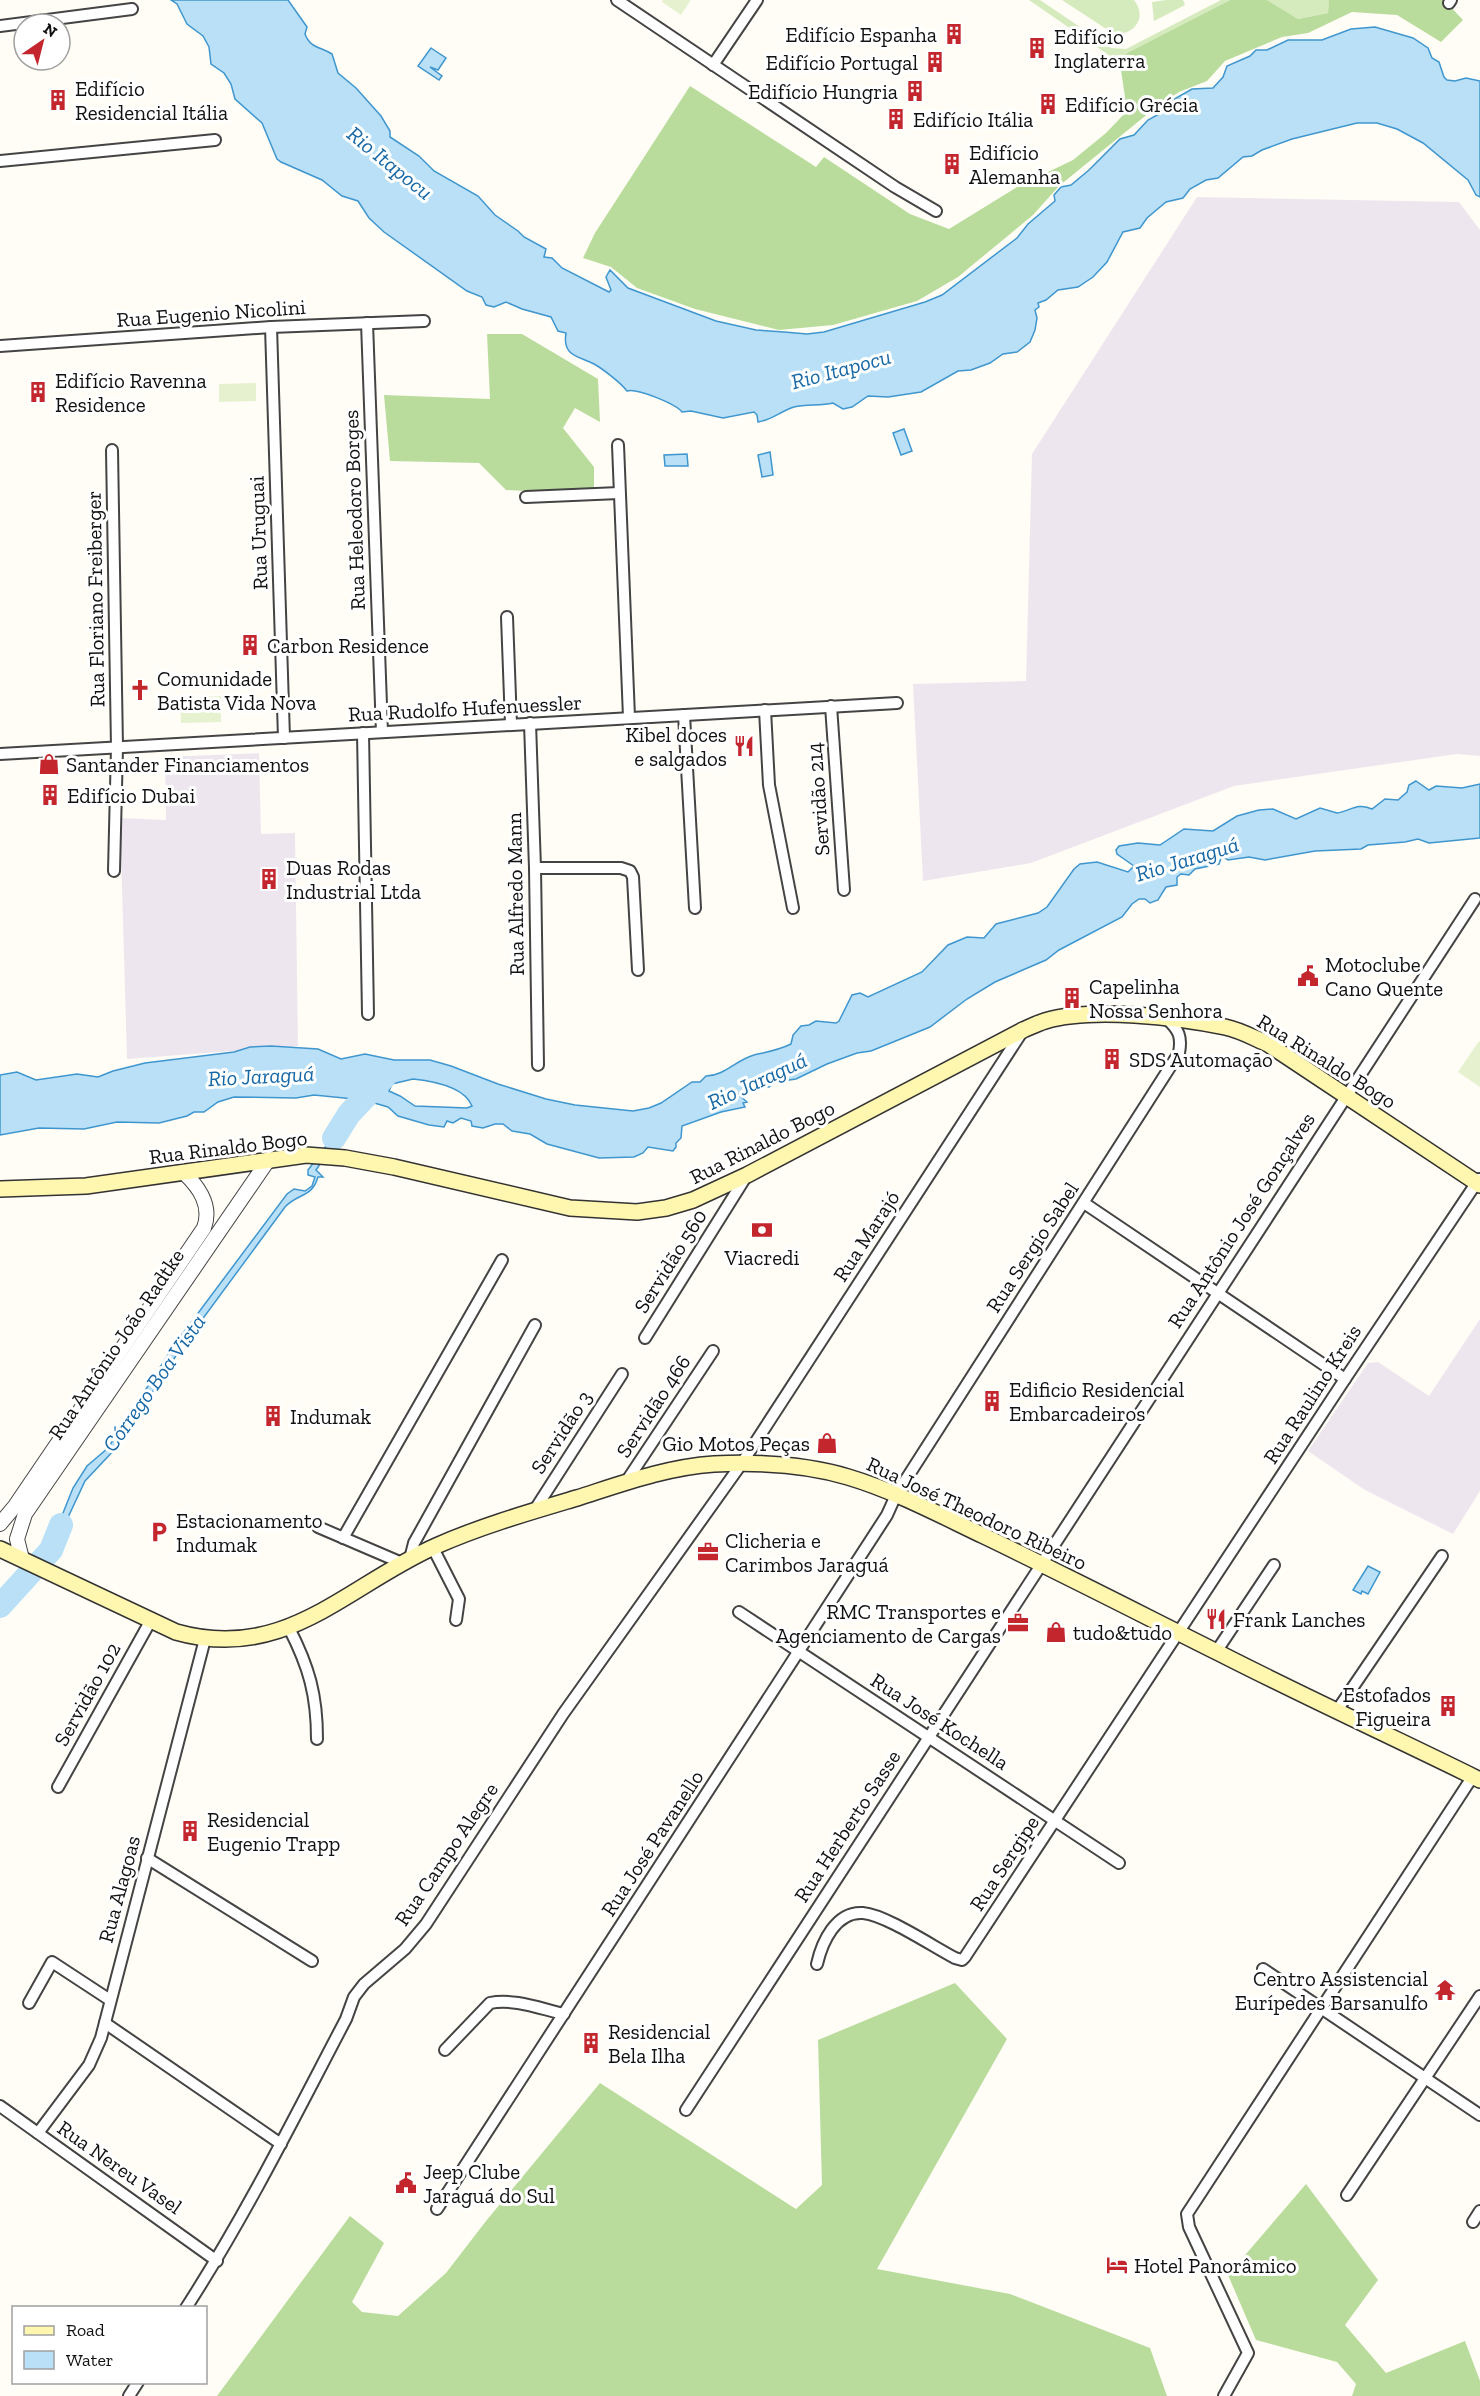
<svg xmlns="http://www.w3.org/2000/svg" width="1480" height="2396" viewBox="0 0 1480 2396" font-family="'Zilla Slab',serif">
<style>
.industrial{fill:#eee6ef}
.green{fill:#d5ebbd}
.forest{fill:#b9dc9c}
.pitch{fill:#e6f2cf}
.water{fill:#b9e0f7;stroke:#3f96cf;stroke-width:1.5;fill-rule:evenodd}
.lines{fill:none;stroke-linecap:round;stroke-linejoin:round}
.river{stroke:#b9e0f7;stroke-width:24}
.minor-casing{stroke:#444;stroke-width:14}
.tertiary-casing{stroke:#444;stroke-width:16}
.secondary-casing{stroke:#333;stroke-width:18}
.minor{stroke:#fff;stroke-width:10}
.tertiary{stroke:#fff;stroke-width:14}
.secondary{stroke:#fff6b0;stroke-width:15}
.labels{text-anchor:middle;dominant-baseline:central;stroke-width:6;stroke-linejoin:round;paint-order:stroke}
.poi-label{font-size:21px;fill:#111;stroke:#fff;text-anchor:start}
.street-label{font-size:21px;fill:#111;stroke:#fff}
.water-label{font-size:22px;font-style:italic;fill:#1768a6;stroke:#fff}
</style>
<rect width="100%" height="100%" fill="#fffdf5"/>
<g class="industrial">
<path d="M1197,197L1459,202L1480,230V756L1457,754L1234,786L1031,863L923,881L913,684L1026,681L1032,454Z"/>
<path d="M259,753L261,834L295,833L298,1046L127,1059L120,818L166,820L165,757Z"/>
<path d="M1480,1319V1491L1453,1534L1365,1490L1308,1451L1368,1363L1378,1362L1429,1396Z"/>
</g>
<g class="green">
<path d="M1029,0H1040L1111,48L1126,49L1221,0H1230L1127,53L1120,63Z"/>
<path d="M1062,0H1134C1148,18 1134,35 1114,34Z"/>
<path d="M1166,0H1183L1185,5L1154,21L1152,2Z"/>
<path d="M1267,0H1329L1328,13L1298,19Z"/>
</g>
<g class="forest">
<path d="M1230,0H1267L1298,19L1328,13L1329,0H1444L1463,20L1441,42L1397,15L1352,12L1308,33L1282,37L1225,61L1207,81L1179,92L1155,108L1059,186L1033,215L958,277L917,301L833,325L779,330L695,309L637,288L611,267L583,258L595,233L690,86L816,167L824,157L910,214L949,229L1019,186L1073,160L1106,133L1127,111L1120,63L1127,53Z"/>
<path d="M487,334H522L598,379L600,422L575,408L563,428L594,467V495L506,490L479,463L390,461L384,395L490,399Z"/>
<path d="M955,1983L1007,2039L877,2269L1010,2294L1150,2348L1167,2396H217L350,2216L384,2243L352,2302L362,2312L398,2316L446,2273L486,2221L600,2083L796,2209L822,2185L818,2040Z"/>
<path d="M1306,2184L1378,2280L1345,2325L1386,2373L1465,2341L1480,2381V2396H1352L1356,2384L1337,2362L1256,2340L1228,2275Z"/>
</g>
<g class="pitch">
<path d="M663,0H691L681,15L662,2Z"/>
<path d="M256,383V401L219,402V384Z"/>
<path d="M221,696V722L181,723L180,698Z"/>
<path d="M1479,1041L1480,1042V1087L1458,1072Z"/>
</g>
<g class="water">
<path d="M171,0H288L307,27L305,34C310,48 321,47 332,54L338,73L356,88L381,116L390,131V137L419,156L434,171L478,196L495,215L518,231L524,237L546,249L544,257L552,258L562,268L609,292L611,290L606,277L610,270L628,288L716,321L756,330L784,332L807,334L824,332L925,302L942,295L1017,238L1028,224L1055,201L1054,195L1061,187L1071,185L1089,170L1120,139L1134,135L1148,120L1159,114L1162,106L1192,89L1213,88L1223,77L1227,66L1250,56L1256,50H1267L1288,40H1322L1351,29L1375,27L1413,38L1428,48L1432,58L1439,62L1444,77L1447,80L1455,81L1466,78L1480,81V197L1476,195L1468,180L1423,143L1397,129L1377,123H1357L1292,139L1262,150L1252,156L1243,157L1218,178L1206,180L1190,189L1183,198L1166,202L1147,218L1140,228L1123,232L1107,262L1093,277L1078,287L1058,290L1046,300L1038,303L1039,307L1035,310L1037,318L1035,330L1030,342L1017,352L1003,354L990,363L971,370L958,371L921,392L888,397L868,396L852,407L843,409L833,403C820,406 807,404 794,407C781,411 772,420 758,422L757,415L754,412L723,418L691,411L682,412C676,404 637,388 627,391C621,383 603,369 594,364C578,356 562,356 566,333L558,331L551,317L522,309L506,302L494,307L486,305L482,297L467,291L384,232L369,218L358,201L342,196L322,180L281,162L277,159L262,123L235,99L231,84L224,73L211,64L209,47L203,36L187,24L177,4Z"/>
<path d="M431,48L446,58L438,70L430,67L442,76L439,80L418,66Z"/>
<path d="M904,429L912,451L901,455L893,433Z"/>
<path d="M770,452L773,475L762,477L758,455Z"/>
<path d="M687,454L688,466H665L664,455Z"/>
<path d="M1416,781L1429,790L1436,786L1462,788L1480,784V838L1429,843L1418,839L1405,842L1368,845L1361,849L1315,851L1265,860L1249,857L1228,860L1225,858L1229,855L1227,852L1223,853L1219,864L1195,869L1189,875L1181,874L1177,877V885L1166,887L1158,900L1150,903L1145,899H1139L1132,904L1122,917L1059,950L1046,960L995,982L967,999L930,1027L871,1051L857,1053L827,1064L796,1079L776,1082L769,1087H757L738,1094L747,1102L743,1103L745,1107L721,1112L682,1126L681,1138L676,1143V1147L673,1151L648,1147L643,1153L634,1157L599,1158L547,1144L530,1134L512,1131L503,1124H495L483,1128L472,1126L471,1121L461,1118L453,1123L447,1121L444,1127L429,1125L398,1116L388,1107L364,1100L314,1095L296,1098L234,1097L218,1102L204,1112H194L187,1116L159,1123L117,1122L84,1129L39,1128L0,1135V1075L17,1072L36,1080L77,1074L98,1077L113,1071L145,1063L234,1052L250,1047L271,1046L318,1049L341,1059L365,1054L394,1060H430L451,1066L498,1084L546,1099L575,1105L633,1111L649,1108L661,1103L692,1082H700L706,1076C724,1076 736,1060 754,1055C767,1052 779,1050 791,1044L793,1035L801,1026L809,1025L816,1021L836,1023L839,1021L852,995L860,993L868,997L922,972L948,945L967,937L984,938L996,924L1038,913L1047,907L1074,869L1080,864L1097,862L1128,872L1134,866L1117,854L1116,850L1119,846L1138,843L1160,845L1184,829L1213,831L1237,816L1259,810L1273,809L1296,819L1320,808L1337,813C1350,811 1358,802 1372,809L1385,799L1398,800L1407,792L1409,785ZM413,1079C432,1081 464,1086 472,1106L467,1108L415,1106L400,1096L389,1091L392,1084Z"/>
<path d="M332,1138H338L316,1170L323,1177H318C312,1198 298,1193 285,1207L179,1351L117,1447L85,1481L50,1556L43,1552L53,1538L73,1488L87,1466L108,1448L175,1344L287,1194L294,1189L305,1191L312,1186L315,1177L308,1175V1170Z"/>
<path d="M1368,1566L1380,1572L1368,1594L1362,1591L1361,1594L1353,1590Z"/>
<path d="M24,1575L32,1579L0,1613V1601Z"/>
</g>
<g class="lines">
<g class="river">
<path d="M334,1138L349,1114L386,1075"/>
<path d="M0,1606L51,1550L61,1525"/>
</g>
<defs>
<g id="minor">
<path d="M617,0L895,187L936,211"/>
<path d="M1449,3L1451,0"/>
<path d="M0,26L132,9"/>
<path d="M713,65L757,0"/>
<path d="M0,161L215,140"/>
<path d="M367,323L382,732"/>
<path d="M271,327L284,738"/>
<path d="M0,346L271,327L424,321"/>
<path d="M618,445L629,717"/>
<path d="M112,450L117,747L114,871"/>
<path d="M526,497L619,493"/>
<path d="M507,617L511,724"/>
<path d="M831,706L844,890"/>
<path d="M765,710L769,785L793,908"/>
<path d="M684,715L695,908"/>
<path d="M530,723L535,868L538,1065"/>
<path d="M363,733L368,1014"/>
<path d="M0,754L897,703"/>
<path d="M535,868H621L630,871L633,877L638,970"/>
<path d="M1084,1203L1345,1379"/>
<path d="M645,1338L747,1175"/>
<path d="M626,1482L713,1351"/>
<path d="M534,1511L622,1374"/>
<path d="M318,1527L402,1563"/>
<path d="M343,1538L502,1260"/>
<path d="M433,1548L459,1599L456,1620"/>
<path d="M410,1559L414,1543L535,1325"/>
<path d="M739,1612L1119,1863"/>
<path d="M289,1628C309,1667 317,1695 317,1739"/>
<path d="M1216,1652L1274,1565"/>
<path d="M1336,1712L1442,1556"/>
<path d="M58,1787L151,1620"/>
<path d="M147,1858L312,1961"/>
<path d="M817,1964C822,1942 836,1911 863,1913C886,1915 932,1946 955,1958L962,1960L965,1957L1345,1379L1479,1179"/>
<path d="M1263,1969L1480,2115"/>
<path d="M29,2003L52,1962L110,2000"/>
<path d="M105,2023L281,2144"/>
<path d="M445,2050L490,2003C514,1998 541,2009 564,2014"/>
<path d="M0,2106L217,2261"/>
<path d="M686,2110L1475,899"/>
<path d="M38,2133L89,2065L101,2038L205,1639"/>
<path d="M1347,2195L1480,1996"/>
<path d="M437,2209L887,1515L896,1495L1179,1053C1182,1037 1179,1030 1167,1019"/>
<path d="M1473,2222L1480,2211"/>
<path d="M186,2308C246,2215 295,2116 346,2019L354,1997L364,1984L405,1949L426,1924L563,1714L742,1463L1022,1032"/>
<path d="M129,2396L138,2382"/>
<path d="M1224,2396L1248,2353L1189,2227L1187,2214L1473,1776"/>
</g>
<g id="tertiary">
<path d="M0,1524L15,1506L204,1228C212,1206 200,1188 184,1173"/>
<path d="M22,1559L17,1539L25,1514L269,1159"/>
</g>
<g id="secondary">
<path d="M0,1189L86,1186L306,1155L345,1158L394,1167L570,1208L637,1212L666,1208L693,1200L747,1175L1023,1030C1030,1027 1038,1023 1045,1021C1092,1007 1177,1017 1225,1027C1240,1030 1254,1038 1268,1044L1480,1185"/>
<path d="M0,1549L176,1632C285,1663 346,1586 436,1546C481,1526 530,1512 577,1498C621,1484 667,1467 714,1464C758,1462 805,1464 848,1477C895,1491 940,1515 984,1536C1063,1574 1141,1614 1219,1653C1305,1697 1393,1737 1480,1780"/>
</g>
</defs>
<use href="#minor" class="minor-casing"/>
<use href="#tertiary" class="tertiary-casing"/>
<use href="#secondary" class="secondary-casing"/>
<use href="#minor" class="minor"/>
<use href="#tertiary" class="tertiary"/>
<use href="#secondary" class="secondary"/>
</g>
<defs>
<symbol id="building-bare" viewBox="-9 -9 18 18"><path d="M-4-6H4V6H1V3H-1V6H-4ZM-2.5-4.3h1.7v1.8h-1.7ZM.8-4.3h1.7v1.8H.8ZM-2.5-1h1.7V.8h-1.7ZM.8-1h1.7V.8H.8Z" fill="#c4262e" stroke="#fff" stroke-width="2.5" paint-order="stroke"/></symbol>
<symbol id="church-bare" viewBox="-9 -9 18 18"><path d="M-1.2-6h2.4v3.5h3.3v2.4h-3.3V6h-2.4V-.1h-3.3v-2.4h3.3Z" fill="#c4262e" stroke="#fff" stroke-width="2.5" paint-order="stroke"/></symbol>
<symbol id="restaurant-bare" viewBox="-9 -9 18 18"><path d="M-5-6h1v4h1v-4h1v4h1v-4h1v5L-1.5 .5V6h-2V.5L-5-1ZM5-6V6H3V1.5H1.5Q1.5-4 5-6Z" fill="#c4262e" stroke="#fff" stroke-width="2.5" paint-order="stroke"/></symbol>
<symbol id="shop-bare" viewBox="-9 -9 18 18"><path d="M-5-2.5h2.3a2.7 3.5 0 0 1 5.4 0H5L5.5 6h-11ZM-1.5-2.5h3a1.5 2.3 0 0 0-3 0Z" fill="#c4262e" stroke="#fff" stroke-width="2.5" paint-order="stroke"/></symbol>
<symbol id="civic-bare" viewBox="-9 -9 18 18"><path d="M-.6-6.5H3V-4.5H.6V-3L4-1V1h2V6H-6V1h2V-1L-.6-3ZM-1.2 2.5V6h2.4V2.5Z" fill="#c4262e" stroke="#fff" stroke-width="2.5" paint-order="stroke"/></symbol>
<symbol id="bank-bare" viewBox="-9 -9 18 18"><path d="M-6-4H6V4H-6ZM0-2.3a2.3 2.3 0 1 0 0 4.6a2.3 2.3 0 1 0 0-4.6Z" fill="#c4262e" stroke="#fff" stroke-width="2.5" paint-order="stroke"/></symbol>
<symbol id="parking-bare" viewBox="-9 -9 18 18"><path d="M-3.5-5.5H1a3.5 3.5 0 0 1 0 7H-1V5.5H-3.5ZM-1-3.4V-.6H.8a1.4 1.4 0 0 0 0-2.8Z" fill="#c4262e" stroke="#fff" stroke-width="2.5" paint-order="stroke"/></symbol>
<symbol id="office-bare" viewBox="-9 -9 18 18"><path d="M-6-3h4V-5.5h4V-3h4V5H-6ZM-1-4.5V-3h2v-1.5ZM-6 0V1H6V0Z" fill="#c4262e" stroke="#fff" stroke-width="2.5" paint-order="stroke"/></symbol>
<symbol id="temple-bare" viewBox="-9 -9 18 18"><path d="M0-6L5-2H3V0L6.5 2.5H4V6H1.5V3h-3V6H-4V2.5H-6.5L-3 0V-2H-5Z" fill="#c4262e" stroke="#fff" stroke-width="2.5" paint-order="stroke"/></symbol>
<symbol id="hotel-bare" viewBox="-9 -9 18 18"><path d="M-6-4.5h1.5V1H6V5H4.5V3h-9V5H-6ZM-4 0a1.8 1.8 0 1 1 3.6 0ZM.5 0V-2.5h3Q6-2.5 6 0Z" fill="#c4262e" stroke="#fff" stroke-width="2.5" paint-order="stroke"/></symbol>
</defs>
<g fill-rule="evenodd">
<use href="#building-bare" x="939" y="19" width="30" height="30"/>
<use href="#building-bare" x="1022" y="33" width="30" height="30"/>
<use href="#building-bare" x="920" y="47" width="30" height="30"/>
<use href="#building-bare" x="900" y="76" width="30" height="30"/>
<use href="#building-bare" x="43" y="85" width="30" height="30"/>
<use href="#building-bare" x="1033" y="89" width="30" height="30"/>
<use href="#building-bare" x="881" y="104" width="30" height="30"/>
<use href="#building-bare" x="937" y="149" width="30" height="30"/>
<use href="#building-bare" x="23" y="377" width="30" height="30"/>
<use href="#building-bare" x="235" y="630" width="30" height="30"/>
<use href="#church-bare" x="125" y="675" width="30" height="30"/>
<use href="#restaurant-bare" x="729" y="731" width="30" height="30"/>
<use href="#shop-bare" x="34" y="749" width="30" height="30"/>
<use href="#building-bare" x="35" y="780" width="30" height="30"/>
<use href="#building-bare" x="254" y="864" width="30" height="30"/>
<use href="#civic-bare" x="1293" y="961" width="30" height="30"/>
<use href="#building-bare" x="1057" y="983" width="30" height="30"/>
<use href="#building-bare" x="1097" y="1044" width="30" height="30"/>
<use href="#bank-bare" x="747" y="1215" width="30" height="30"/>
<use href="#building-bare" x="977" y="1386" width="30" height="30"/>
<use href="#building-bare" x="258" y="1401" width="30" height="30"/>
<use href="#shop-bare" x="812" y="1428" width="30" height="30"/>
<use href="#parking-bare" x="144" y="1517" width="30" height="30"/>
<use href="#office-bare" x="693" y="1537" width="30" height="30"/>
<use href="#restaurant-bare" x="1201" y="1604" width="30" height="30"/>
<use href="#office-bare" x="1003" y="1608" width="30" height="30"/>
<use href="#shop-bare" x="1041" y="1617" width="30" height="30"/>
<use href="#building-bare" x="1433" y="1691" width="30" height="30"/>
<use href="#building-bare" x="175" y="1816" width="30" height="30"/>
<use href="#temple-bare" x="1430" y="1975" width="30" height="30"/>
<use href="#building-bare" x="576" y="2028" width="30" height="30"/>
<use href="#civic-bare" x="391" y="2168" width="30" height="30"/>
<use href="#hotel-bare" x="1102" y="2250" width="30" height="30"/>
</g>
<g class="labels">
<g class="poi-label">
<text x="937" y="34" text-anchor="end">Edifício Espanha</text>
<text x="1054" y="36">Edifício<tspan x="1054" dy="24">Inglaterra</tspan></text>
<text x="918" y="62" text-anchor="end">Edifício Portugal</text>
<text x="75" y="88">Edifício<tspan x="75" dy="24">Residencial Itália</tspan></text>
<text x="898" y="91" text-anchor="end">Edifício Hungria</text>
<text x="1065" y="104">Edifício Grécia</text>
<text x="913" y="119">Edifício Itália</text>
<text x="969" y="152">Edifício<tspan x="969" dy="24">Alemanha</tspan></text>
<text x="55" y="380">Edifício Ravenna<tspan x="55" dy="24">Residence</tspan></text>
<text x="267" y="645">Carbon Residence</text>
<text x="157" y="678">Comunidade<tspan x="157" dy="24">Batista Vida Nova</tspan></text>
<text x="727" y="734" text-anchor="end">Kibel doces<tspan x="727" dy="24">e salgados</tspan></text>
<text x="66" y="764">Santander Financiamentos</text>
<text x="67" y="795">Edifício Dubai</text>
<text x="286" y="867">Duas Rodas<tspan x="286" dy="24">Industrial Ltda</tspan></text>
<text x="1325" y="964">Motoclube<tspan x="1325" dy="24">Cano Quente</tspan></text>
<text x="1089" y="986">Capelinha<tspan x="1089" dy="24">Nossa Senhora</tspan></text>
<text x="1129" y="1059">SDS Automação</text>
<text x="762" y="1257" text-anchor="middle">Viacredi</text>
<text x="1009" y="1389">Edificio Residencial<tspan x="1009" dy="24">Embarcadeiros</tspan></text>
<text x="290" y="1416">Indumak</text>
<text x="810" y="1443" text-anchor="end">Gio Motos Peças</text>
<text x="176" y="1520">Estacionamento<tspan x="176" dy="24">Indumak</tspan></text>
<text x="725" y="1540">Clicheria e<tspan x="725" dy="24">Carimbos Jaraguá</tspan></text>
<text x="1001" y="1611" text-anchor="end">RMC Transportes e<tspan x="1001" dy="24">Agenciamento de Cargas</tspan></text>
<text x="1233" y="1619">Frank Lanches</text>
<text x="1073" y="1632">tudo&amp;tudo</text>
<text x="1431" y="1694" text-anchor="end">Estofados<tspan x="1431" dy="24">Figueira</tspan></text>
<text x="207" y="1819">Residencial<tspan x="207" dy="24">Eugenio Trapp</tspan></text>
<text x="1428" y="1978" text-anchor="end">Centro Assistencial<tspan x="1428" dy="24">Eurípedes Barsanulfo</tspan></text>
<text x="608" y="2031">Residencial<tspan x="608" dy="24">Bela Ilha</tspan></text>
<text x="423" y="2171">Jeep Clube<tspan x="423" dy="24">Jaraguá do Sul</tspan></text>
<text x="1134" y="2265">Hotel Panorâmico</text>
</g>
<g class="street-label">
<text transform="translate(211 313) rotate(-4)">Rua Eugenio Nicolini</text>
<text transform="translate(354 510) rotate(-92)">Rua Heleodoro Borges</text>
<text transform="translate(258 533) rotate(-92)">Rua Uruguai</text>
<text transform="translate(95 599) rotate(-91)">Rua Floriano Freiberger</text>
<text transform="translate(465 708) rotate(-3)">Rua Rudolfo Hufenuessler</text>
<text transform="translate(818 799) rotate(-94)">Servidão 214</text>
<text transform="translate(515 894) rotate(-91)">Rua Alfredo Mann</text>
<text transform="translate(1327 1061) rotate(32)">Rua Rinaldo Bogo</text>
<text transform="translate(762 1142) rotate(-27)">Rua Rinaldo Bogo</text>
<text transform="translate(228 1147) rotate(-7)">Rua Rinaldo Bogo</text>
<text transform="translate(1241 1220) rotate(-57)">Rua Antônio José Gonçalves</text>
<text transform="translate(866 1236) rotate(-57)">Rua Marajó</text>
<text transform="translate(1032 1247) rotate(-57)">Rua Sergio Sabel</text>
<text transform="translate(670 1261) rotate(-58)">Servidão 560</text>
<text transform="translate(116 1344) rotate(-56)">Rua Antônio João Radtke</text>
<text transform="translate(1312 1394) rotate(-57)">Rua Raulino Kreis</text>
<text transform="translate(653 1406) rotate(-57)">Servidão 466</text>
<text transform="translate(561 1432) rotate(-57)">Servidão 3</text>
<text transform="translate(977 1513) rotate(25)">Rua José Theodoro Ribeiro</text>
<text transform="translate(87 1694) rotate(-61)">Servidão 102</text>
<text transform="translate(940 1721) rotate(33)">Rua José Kochella</text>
<text transform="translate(847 1826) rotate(-57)">Rua Herberto Sasse</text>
<text transform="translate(652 1843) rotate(-57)">Rua José Pavanello</text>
<text transform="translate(446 1854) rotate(-56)">Rua Campo Alegre</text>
<text transform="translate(1004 1863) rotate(-57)">Rua Sergipe</text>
<text transform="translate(119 1889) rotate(-75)">Rua Alagoas</text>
<text transform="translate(120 2167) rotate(35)">Rua Nereu Vasel</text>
</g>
<g class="water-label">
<text transform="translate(390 163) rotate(39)">Rio Itapocu</text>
<text transform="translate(841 369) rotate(-15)">Rio Itapocu</text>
<text transform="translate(1187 859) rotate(-17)">Rio Jaraguá</text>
<text transform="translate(261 1076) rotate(-3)">Rio Jaraguá</text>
<text transform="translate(757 1081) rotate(-25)">Rio Jaraguá</text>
<text transform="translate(154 1383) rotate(-55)">Córrego Boa Vista</text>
</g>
</g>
<rect x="12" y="2306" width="195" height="78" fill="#ffffff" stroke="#a0a0a0" stroke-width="1.5"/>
<rect x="24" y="2326" width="30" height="9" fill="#fff6b0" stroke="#a0a0a0" stroke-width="1.5"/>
<text x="66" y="2336" font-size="18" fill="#111111">Road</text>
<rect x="24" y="2351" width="30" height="18" fill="#b9e0f7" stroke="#a0a0a0" stroke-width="1.5"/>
<text x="66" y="2366" font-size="18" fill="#111111">Water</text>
<g transform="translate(42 42) rotate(35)"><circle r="28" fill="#ffffff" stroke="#a0a0a0" stroke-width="1.5"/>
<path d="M0-4.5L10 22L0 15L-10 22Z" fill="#c4262e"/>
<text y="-9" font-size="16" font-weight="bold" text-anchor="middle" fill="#111111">N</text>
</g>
</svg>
